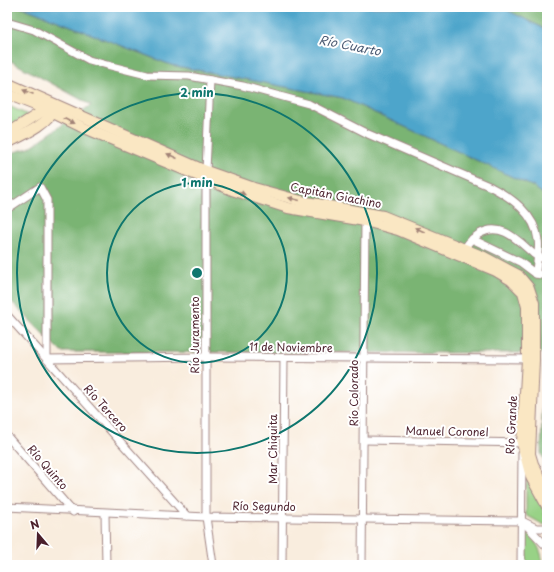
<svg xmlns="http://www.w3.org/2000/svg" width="554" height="572" viewBox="0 0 554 572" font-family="'Playpen Sans',sans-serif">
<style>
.green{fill:#98d286;stroke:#717858}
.forest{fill:#7ab473;stroke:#626a4f}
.water{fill:#4ea5cb;stroke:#4c627b}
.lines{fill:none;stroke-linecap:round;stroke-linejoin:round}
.street-casing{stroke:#a28684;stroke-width:9}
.secondary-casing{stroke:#a28684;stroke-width:12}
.street{stroke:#fff;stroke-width:7}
.secondary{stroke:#fae7c3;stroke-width:10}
.oneway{fill:#a28377}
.ring{fill:none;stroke:#0f766e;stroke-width:2}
.labels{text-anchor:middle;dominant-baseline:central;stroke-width:4;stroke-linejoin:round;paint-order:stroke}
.street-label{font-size:11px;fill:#4a1f2b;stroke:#fff}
.water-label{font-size:12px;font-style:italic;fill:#4c5b73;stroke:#fff}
.centre{fill:#0f766e;stroke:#fff;stroke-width:2}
.ring-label{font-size:12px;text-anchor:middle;font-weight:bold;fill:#0f766e;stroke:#fff;stroke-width:4;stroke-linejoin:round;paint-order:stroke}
</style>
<rect width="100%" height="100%" fill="#fff"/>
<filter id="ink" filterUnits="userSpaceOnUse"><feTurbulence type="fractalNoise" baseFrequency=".025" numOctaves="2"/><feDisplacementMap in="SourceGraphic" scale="8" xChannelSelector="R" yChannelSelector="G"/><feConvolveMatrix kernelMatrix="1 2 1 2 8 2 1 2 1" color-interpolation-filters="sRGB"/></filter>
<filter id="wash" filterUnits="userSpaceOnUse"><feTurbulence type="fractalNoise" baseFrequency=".012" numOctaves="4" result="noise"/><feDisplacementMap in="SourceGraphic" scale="16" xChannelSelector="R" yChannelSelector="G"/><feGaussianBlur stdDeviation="0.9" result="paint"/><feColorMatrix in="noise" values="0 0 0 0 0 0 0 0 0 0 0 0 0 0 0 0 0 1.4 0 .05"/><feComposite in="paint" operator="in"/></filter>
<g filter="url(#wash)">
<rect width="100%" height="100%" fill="#f9edde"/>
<g class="green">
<path d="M7,105L28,115L7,127Z"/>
<path d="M526,476C533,491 543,505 547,521L544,525L526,515Z"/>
<path d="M526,531C536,541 542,550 543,565H526Z"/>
</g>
<g class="forest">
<path d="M7,7H22L171,65L343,98L534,187L547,197V467L541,453L544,353L61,352L7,297V154L29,148L91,105L7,59Z"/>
<path d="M501,7H547V30Z"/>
</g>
<path class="water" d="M22,7H501L547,30V197L534,187L343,98L171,65Z"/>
</g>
<g filter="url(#ink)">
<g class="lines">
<defs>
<g id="street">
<path d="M7,22L34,30L89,60L107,65L147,75L189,76L243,86L309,104L368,134L491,187C512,198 535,214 538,240C540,248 536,264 536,274"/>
<path d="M210,80L206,171V517L213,565"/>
<path d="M7,209L40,187L47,200V359"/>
<path d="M472,239L520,262L536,274L547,276"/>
<path d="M463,252C466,244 471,239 479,234C502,220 520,243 535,255C538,257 543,258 547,259"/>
<path d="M7,315L187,516"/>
<path d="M47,359L205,357L531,359"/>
<path d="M7,436L73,512"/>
<path d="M364,440L526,443"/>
<path d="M7,507L206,517L522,521L536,528H547"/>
<path d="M105,513L106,565"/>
<path d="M526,525L547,547"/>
<path d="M282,565L284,358"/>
<path d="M362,565L365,221"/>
<path d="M521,565L522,453"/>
</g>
<g id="secondary">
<path d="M7,83L206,171L254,188L301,201L383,216L484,257L518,275L529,288L534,303V360L530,454L533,464L547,491"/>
<path d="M7,94L45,109L82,127L232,190L288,208L365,221L398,230L496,271L511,280L523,292L527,307V359L522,443L531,477L547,506"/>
<path d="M7,134L49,107"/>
<path d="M7,143C21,136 52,123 55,107"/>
</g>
</defs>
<use href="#street" class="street-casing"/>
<use href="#secondary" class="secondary-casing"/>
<use href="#street" class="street"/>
<use href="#secondary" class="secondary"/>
</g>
<defs><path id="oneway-solid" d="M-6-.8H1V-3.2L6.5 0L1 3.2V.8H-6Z"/></defs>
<g class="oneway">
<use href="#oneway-solid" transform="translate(28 92) rotate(-158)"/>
<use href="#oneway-solid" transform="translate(69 121) rotate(28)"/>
<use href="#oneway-solid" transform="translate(172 156) rotate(-156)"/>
<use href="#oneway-solid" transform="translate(240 193) rotate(20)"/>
<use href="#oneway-solid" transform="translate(294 199) rotate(-166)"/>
<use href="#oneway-solid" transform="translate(420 230) rotate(-156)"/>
</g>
</g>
<g class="ring">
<circle cx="197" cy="273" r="90"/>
<circle cx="197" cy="273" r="180"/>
</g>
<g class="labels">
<g class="street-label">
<text transform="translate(336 195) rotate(11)">Capitán Giachino</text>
<text transform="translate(194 335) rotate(-90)">Río Juramento</text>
<text transform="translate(291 347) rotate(1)">11 de Noviembre</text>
<text transform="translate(353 393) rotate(-90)">Río Colorado</text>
<text transform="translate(106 408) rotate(48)">Río Tercero</text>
<text transform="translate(511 425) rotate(-87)">Río Grande</text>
<text transform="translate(447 431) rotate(1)">Manuel Coronel</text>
<text transform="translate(272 449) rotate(-90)">Mar Chiquita</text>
<text transform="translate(48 467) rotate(49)">Río Quinto</text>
<text transform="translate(264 506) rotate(1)">Río Segundo</text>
</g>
<g class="water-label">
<text transform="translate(350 45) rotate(11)">Río Cuarto</text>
</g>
</g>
<circle cx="197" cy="273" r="6" class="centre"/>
<g class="ring-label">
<text x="197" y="97">2 min</text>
<text x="197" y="187">1 min</text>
</g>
<rect width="554" height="572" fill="none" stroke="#fff" stroke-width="24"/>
<g transform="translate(38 534) rotate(341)" stroke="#ffffff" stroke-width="3" paint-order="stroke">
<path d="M0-3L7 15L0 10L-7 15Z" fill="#4a1f2b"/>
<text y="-6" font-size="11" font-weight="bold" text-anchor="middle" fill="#4a1f2b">N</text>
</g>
</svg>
